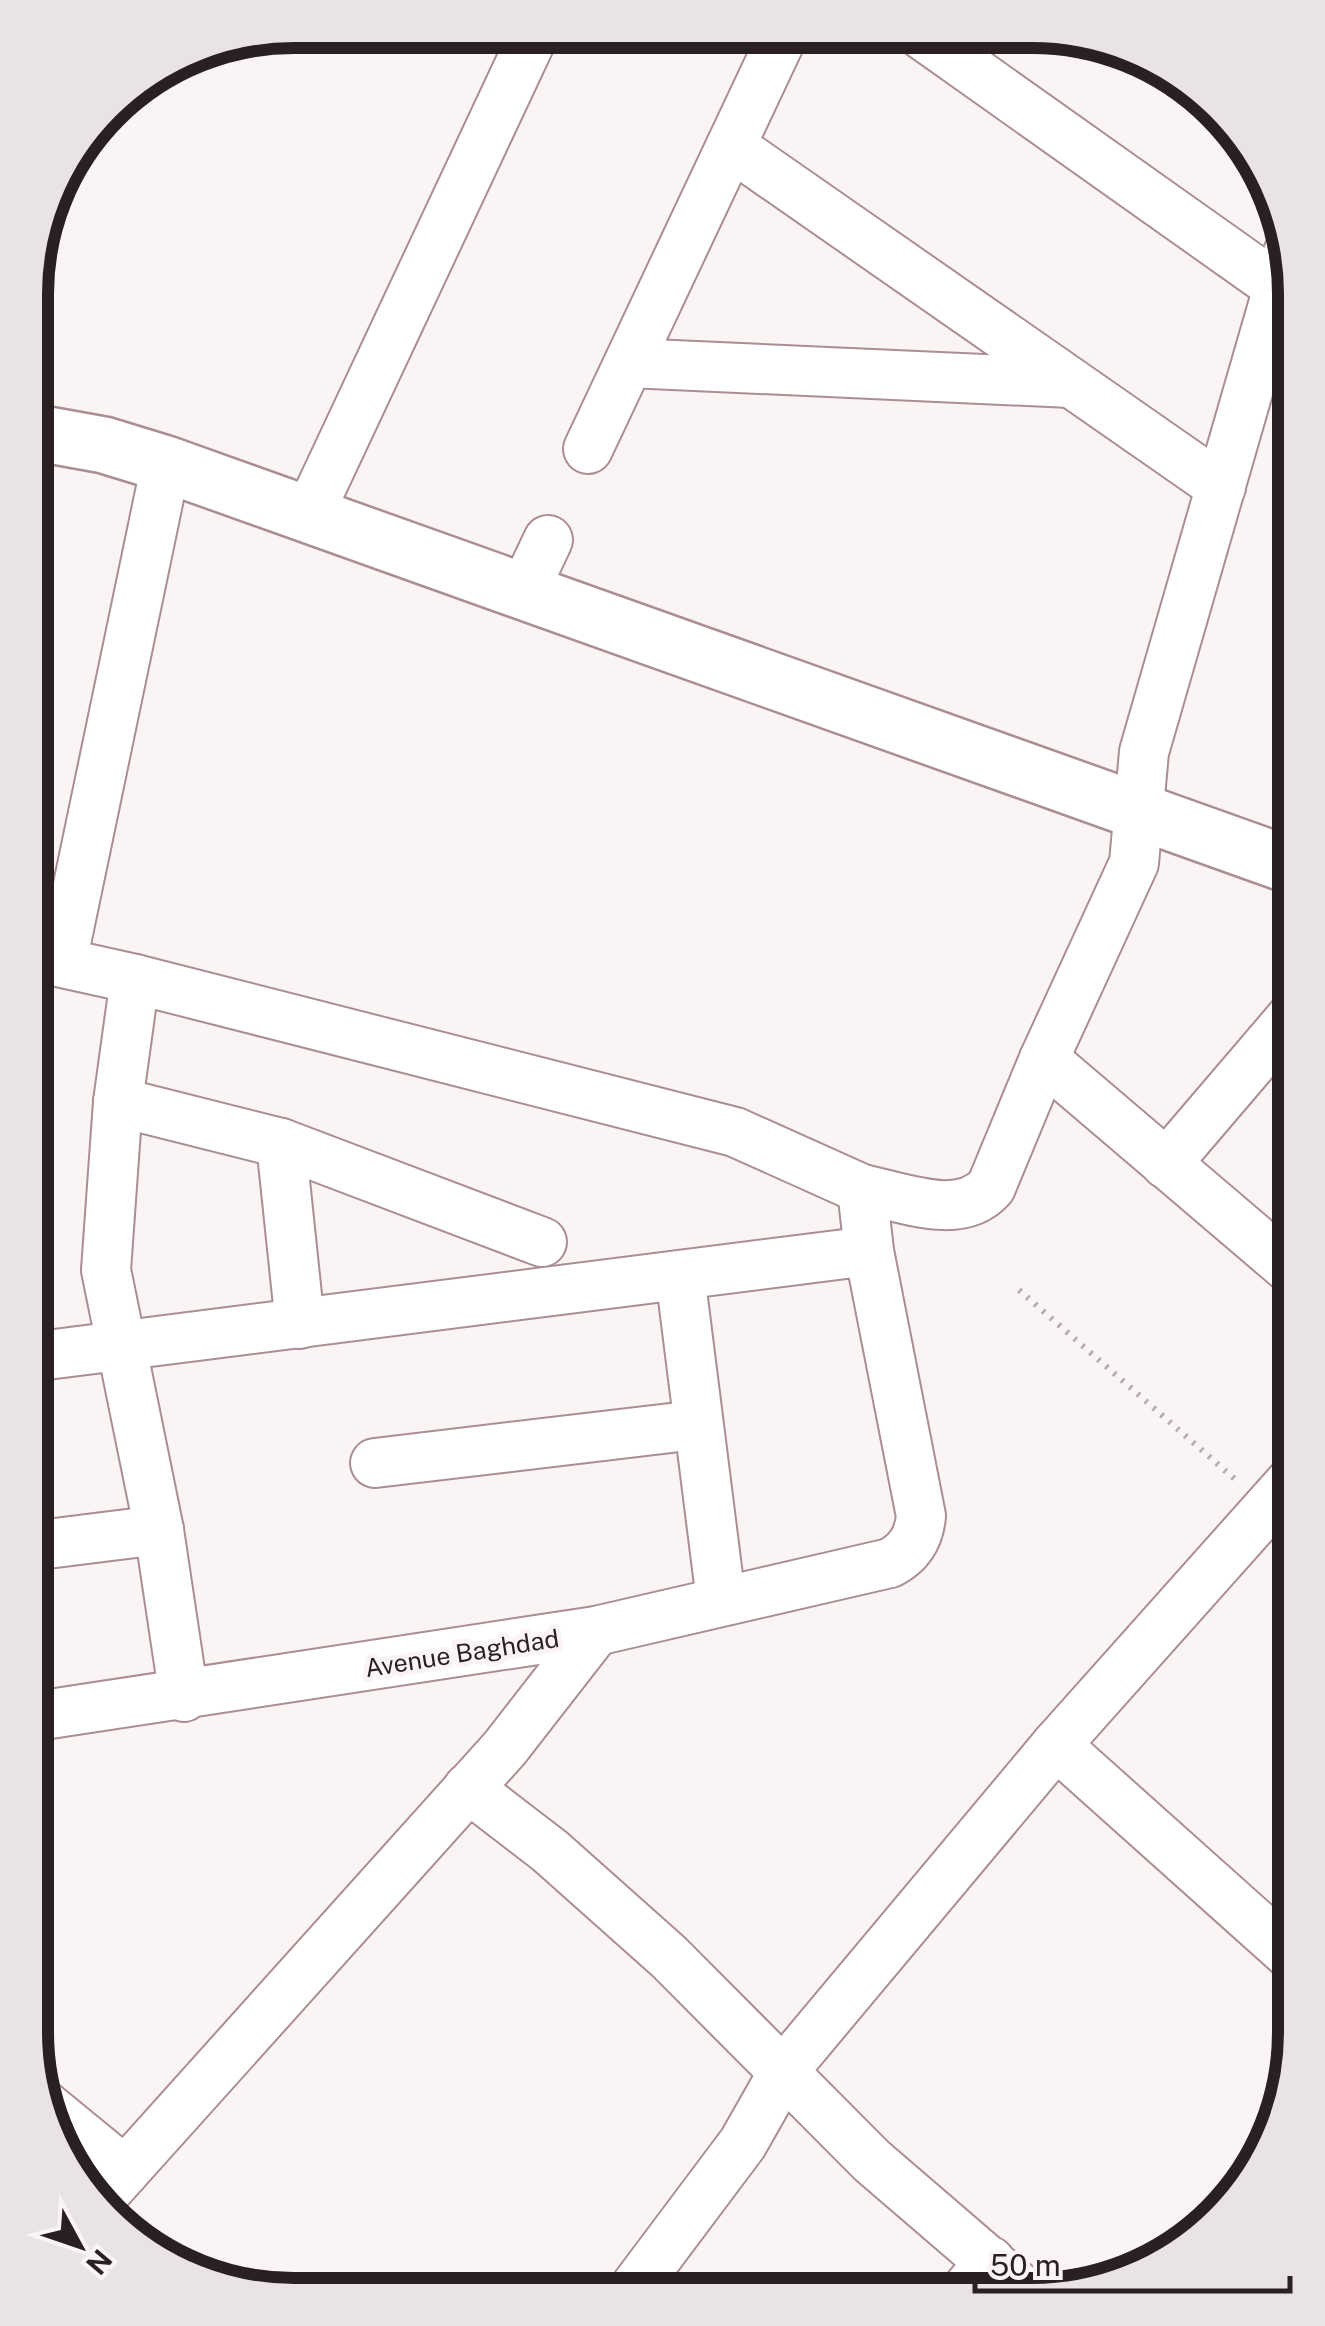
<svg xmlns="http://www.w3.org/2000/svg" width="1325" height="2326" viewBox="0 0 1325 2326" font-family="'Public Sans',sans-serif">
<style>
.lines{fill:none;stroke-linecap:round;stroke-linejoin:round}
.minor-casing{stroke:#aa8e92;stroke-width:52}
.major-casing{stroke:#aa8e92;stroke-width:60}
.path{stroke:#b3abac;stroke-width:6;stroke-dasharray:2.5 8;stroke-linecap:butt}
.minor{stroke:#fff;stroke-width:48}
.major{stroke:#fff;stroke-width:55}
.labels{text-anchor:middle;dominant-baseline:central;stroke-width:10;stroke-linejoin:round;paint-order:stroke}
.street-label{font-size:25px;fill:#2a1f21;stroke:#fbf4f5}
.rim{fill:none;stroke:#2a1f21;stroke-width:12}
</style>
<rect width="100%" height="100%" fill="#fbf4f5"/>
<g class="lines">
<defs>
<g id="minor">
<path d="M921,34L1278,287"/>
<path d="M731,146L1221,487"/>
<path d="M629,363L1071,383"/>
<path d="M588,449L784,33"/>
<path d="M308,516L535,32"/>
<path d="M523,593L548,540"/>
<path d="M31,956L135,979L118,1102L106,1270L159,1530L184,1697"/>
<path d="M62,962L166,464"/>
<path d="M1044,1059L1295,1273"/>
<path d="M118,1102L281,1143L542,1242"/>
<path d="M281,1143L300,1324"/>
<path d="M1166,1164L1295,1013"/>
<path d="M862,1189C903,1197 960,1222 991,1187L1044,1059L1134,863L1144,752L1288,253"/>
<path d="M680,1275L721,1600"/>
<path d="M31,1357L869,1251"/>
<path d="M375,1463L696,1425"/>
<path d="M31,1546L159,1530"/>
<path d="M30,1717L596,1631L890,1563C909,1553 919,1538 921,1516L869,1251L862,1189L735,1132L135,979"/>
<path d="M1056,1745L1294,1958"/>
<path d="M468,1788L550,1851L669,1957L872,2161L1029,2296"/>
<path d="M42,2103L125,2171"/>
<path d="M99,2200L505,1748L596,1631"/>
<path d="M629,2295L743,2143L785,2069L1056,1745L1295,1477"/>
<path d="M961,2296L990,2261"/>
</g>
<path id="major" d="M32,432L104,445L166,464L1295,867"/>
</defs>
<use href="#minor" class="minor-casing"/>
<use href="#major" class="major-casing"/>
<path class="path" d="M1019,1290L1237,1481"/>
<use href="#minor" class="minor"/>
<use href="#major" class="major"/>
</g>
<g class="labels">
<g class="street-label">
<text transform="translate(462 1653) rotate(-9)">Avenue Baghdad</text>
</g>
</g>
<path d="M0 0H1325V2326H0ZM294 48H1032A246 246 0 0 1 1278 294V2032A246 246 0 0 1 1032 2278H294A246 246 0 0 1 48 2032V294A246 246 0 0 1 294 48Z" fill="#eae3e4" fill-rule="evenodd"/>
<path class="rim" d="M294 48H1032A246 246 0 0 1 1278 294V2032A246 246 0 0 1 1032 2278H294A246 246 0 0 1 48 2032V294A246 246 0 0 1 294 48Z"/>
<g transform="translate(80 2246) rotate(130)" stroke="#fbf4f5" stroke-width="8" paint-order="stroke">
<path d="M0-8L18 38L0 25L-18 38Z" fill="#2a1f21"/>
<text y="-15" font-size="28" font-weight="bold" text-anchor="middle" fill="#2a1f21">N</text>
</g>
<path d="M975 2276v15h315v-15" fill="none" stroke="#2a1f21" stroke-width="5"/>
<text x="990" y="2276" font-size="30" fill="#2a1f21" stroke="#fbf4f5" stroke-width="8" paint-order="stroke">50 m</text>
</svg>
